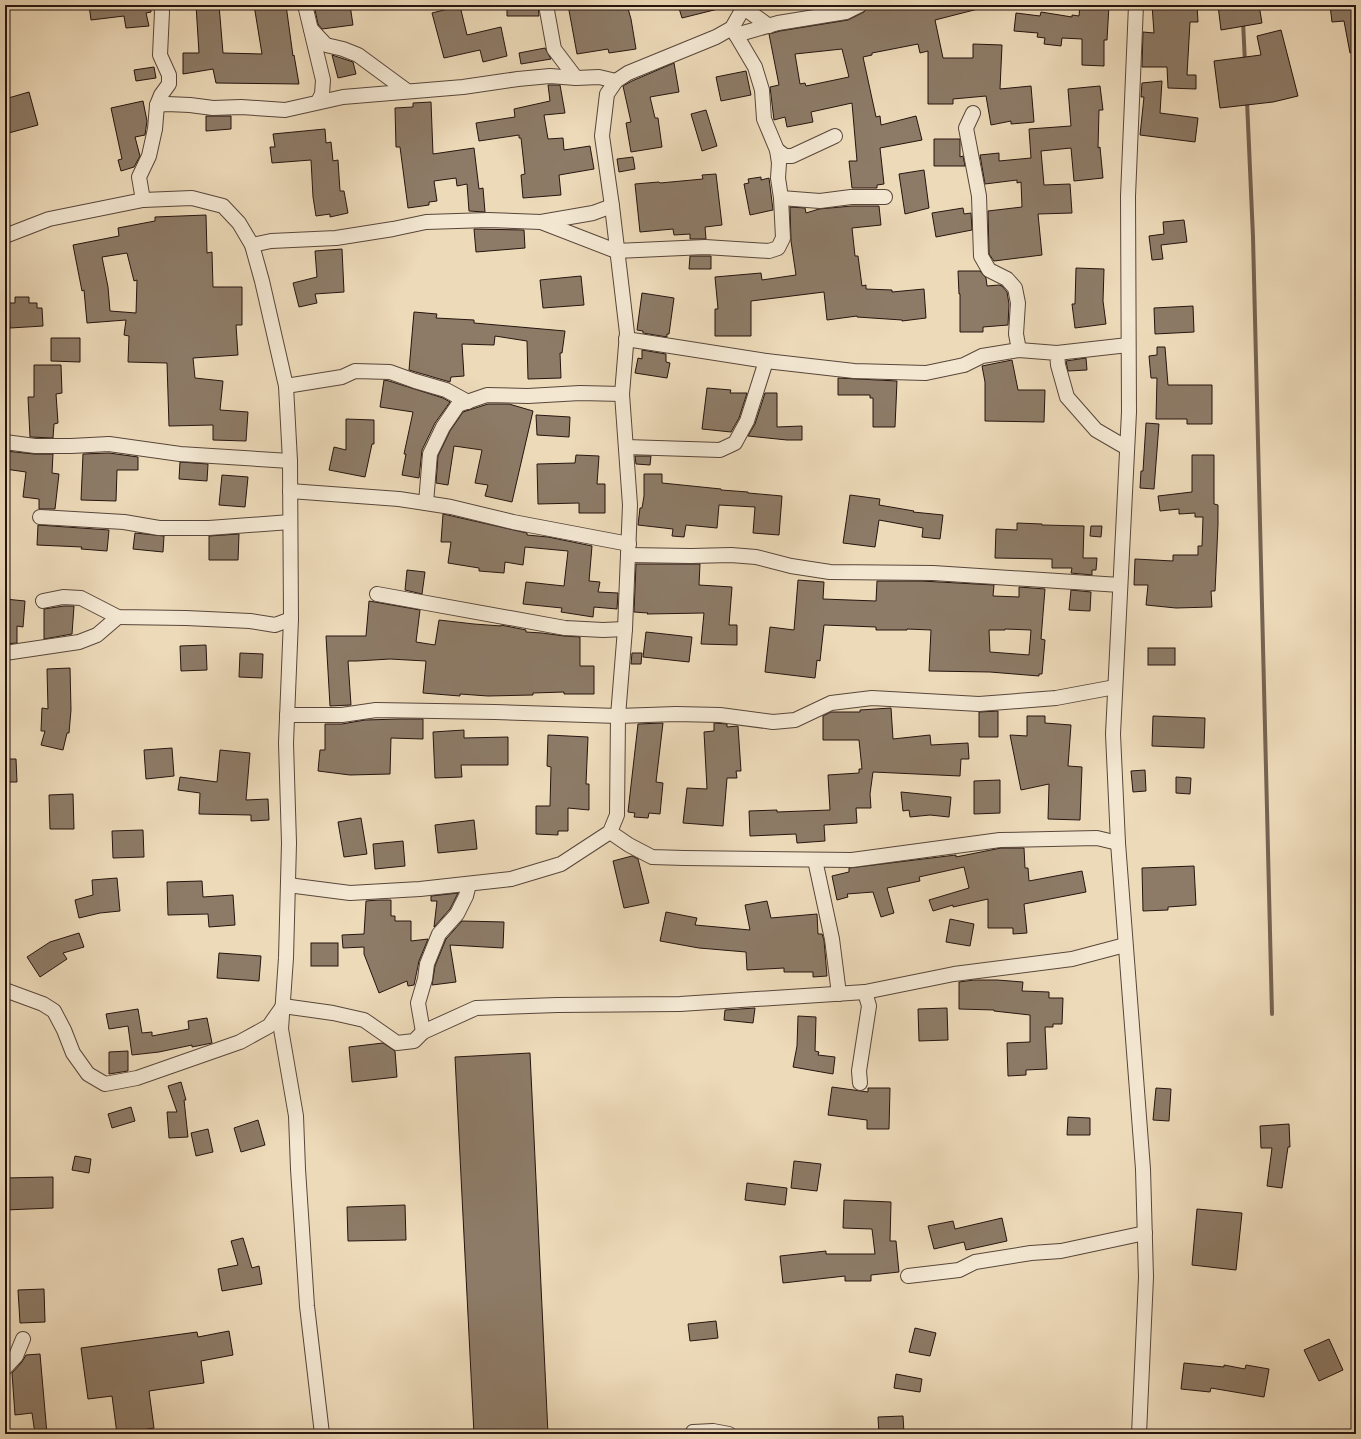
<svg xmlns="http://www.w3.org/2000/svg" width="1361" height="1439" viewBox="0 0 1361 1439" font-family="'IM FELL Great Primer',serif">
<style>
.lines{fill:none;stroke-linecap:round;stroke-linejoin:round}
.stream{stroke:#756352;stroke-width:4}
.building{fill:#8d7b67;stroke:#26150f;fill-rule:evenodd}
.minor-casing{stroke:#58463a;stroke-width:16}
.minor{stroke:#f3e7d2;stroke-width:14}
</style>
<rect width="100%" height="100%" fill="#eddab9"/>
<filter id="stains"><feTurbulence type="fractalNoise" baseFrequency=".005" numOctaves="4"/><feColorMatrix values="0 0 0 0 .2 0 0 0 0 .09 0 0 0 0 .02 0 0 0 .5 -.17"/></filter>
<radialGradient id="worn" r=".72"><stop offset=".6" stop-color="#630" stop-opacity="0"/><stop offset="1" stop-color="#630" stop-opacity=".3"/></radialGradient>
<g class="lines">
<g class="stream">
<path d="M1243,21L1245,63"/>
<path d="M1247,101L1253,237L1272,1014"/>
</g>
</g>
<g class="building">
<path d="M89,5H150L151,12L146,13L149,26L126,28L124,16L91,20Z"/>
<path d="M196,5H219L223,53L262,54L254,5H286L293,56L294,55L299,84L216,83L213,69L183,74V53H199Z"/>
<path d="M314,5H350L353,25L322,29L318,24Z"/>
<path d="M507,5H538L539,16H507Z"/>
<path d="M568,5H593L594,9L608,5H627L631,19L636,49L609,53L608,49L577,54Z"/>
<path d="M678,5H717L718,9L682,18Z"/>
<path d="M868,5H977L978,9L935,20L943,58H973V44L1002,45L1000,89L1031,86L1034,122L1011,124V121L991,125L986,96L953,99V104H928V51L920,53L918,44L872,53V55L863,57L876,117L880,116L881,125L916,116L922,140L880,148L884,184L877,185V188H852L849,161H857L852,103L811,112L813,122L787,127L785,117L774,120L770,87L779,85L769,34L780,31L848,20L864,12L867,9ZM842,49L849,77L806,86L805,83L800,84L795,54Z"/>
<path d="M1080,5H1109L1107,40H1104V66L1082,65V39L1062,38L1061,46L1044,44L1045,38L1037,37L1038,33L1014,31L1016,13L1040,16L1041,12L1072,17V15L1079,16Z"/>
<path d="M1152,5H1197L1198,22H1190L1187,75H1196V89L1168,88L1167,67H1142L1143,32L1154,33Z"/>
<path d="M1218,5H1259L1262,23L1221,30Z"/>
<path d="M1330,5H1356V52L1350,53L1344,21L1332,22Z"/>
<path d="M460,6L467,35L501,27L507,56L483,62L480,50L444,58L432,13Z"/>
<path d="M1281,30L1298,96L1273,102L1220,108L1214,61L1261,55L1257,36Z"/>
<path d="M545,48L551,59L521,64L519,53Z"/>
<path d="M332,55L353,62L356,74L338,78Z"/>
<path d="M674,63L679,92L650,97L655,118H658L662,147L631,152L626,123L631,122L623,86L632,81Z"/>
<path d="M154,67L156,78L136,81L134,70Z"/>
<path d="M746,71L751,95L721,101L716,77Z"/>
<path d="M1162,81L1160,113L1198,118L1195,142L1140,135L1144,97H1141L1142,83Z"/>
<path d="M548,85H560L565,113L544,115L548,139L563,138L564,150L590,146L594,169L559,175L561,195L523,198L521,175L525,174L521,138H519V135L479,141L476,123L515,117L514,109L550,101Z"/>
<path d="M1100,86L1103,110H1099L1098,148L1100,147L1103,178L1074,181L1071,148L1041,151L1044,185L1070,184L1072,213L1038,214L1042,255L994,261L989,254L988,211L1022,207L1021,182L1017,183V180L985,184L980,155L999,153V161L1031,158L1029,129L1071,126L1068,89Z"/>
<path d="M29,92L38,125L5,134V99Z"/>
<path d="M143,101L147,121L145,135L135,137L140,156L134,167L121,171L118,160L122,159L111,108Z"/>
<path d="M431,102L433,154L474,148L479,189L483,188L485,212L469,211L467,184L457,186L456,178L434,181L437,201L429,202V205L408,208L400,147H396L395,108L413,107V103Z"/>
<path d="M706,110L717,146L702,151L691,114Z"/>
<path d="M206,116H231V129L206,131Z"/>
<path d="M325,129L326,143L331,142L333,161L338,160L340,191H344L348,213L330,217V214L316,216L313,197L311,160L272,163L270,147H275L273,134Z"/>
<path d="M934,139H960V157L963,156L965,166H934Z"/>
<path d="M633,157L635,169L619,172L617,159Z"/>
<path d="M924,170L929,208L905,214L899,174Z"/>
<path d="M716,174L722,225L705,227L706,239H690V234L674,235L673,229L640,232L635,184L659,182L660,183L703,179L702,175Z"/>
<path d="M761,177V180L769,178L773,210L750,215L744,184L749,183L748,179Z"/>
<path d="M852,206H879L881,225L852,228L855,256H858L862,286L866,285V289L892,290V292L924,289L926,318L902,321V320L857,317V316L827,320L824,292L751,301V336H715V309H718L715,277L761,273L762,280L796,275L791,241L790,207L805,208L806,213L819,209Z"/>
<path d="M963,208L964,214L971,213L972,230L936,237L932,213Z"/>
<path d="M206,215L207,253L212,252L213,287H242V325H236L238,355L193,358L195,378L223,381L220,410L248,412L246,441L213,440V425L169,426L167,363L128,362L129,336L124,335L126,320L87,323L84,290L82,291L73,245L119,236L118,228L155,221V217ZM127,253L134,281L137,280L136,313L110,311L108,287L102,257Z"/>
<path d="M1184,220L1187,242L1161,245L1163,259L1152,260L1149,236L1164,234L1163,222Z"/>
<path d="M474,229L524,230L525,248L476,252Z"/>
<path d="M342,249L344,292L315,294L317,303L299,307L293,283L317,277L315,251Z"/>
<path d="M690,256H711V269H689Z"/>
<path d="M1076,268L1104,269L1103,301L1106,324L1075,328L1072,304H1075Z"/>
<path d="M958,271H980L986,278L987,286L999,285L1002,286L1007,292L1009,304L1008,325L983,327V332H960V294H959Z"/>
<path d="M581,276L584,305L543,308L540,280Z"/>
<path d="M642,293L674,298L669,334H667V337L643,333V331L637,330Z"/>
<path d="M15,297H29V303H37V308H42L43,326L10,328L9,303H15Z"/>
<path d="M1193,306L1194,332L1155,334L1154,308Z"/>
<path d="M414,312L437,314L436,318L474,320V323L565,331L562,353H560L561,378L528,379L527,341L495,336L494,345L462,344L464,376L451,377L450,382L409,370Z"/>
<path d="M51,338H80V362L51,361Z"/>
<path d="M1157,347H1165L1168,385H1212V424H1187V419H1156L1157,378H1151L1149,356L1157,355Z"/>
<path d="M642,350L666,354V362L670,363L667,378L635,373L638,358L642,359Z"/>
<path d="M1086,358L1087,370L1068,371L1066,361Z"/>
<path d="M1012,360L1018,390H1045L1044,422L985,421V382L982,366Z"/>
<path d="M34,365H61L62,393L56,394L58,423L54,424L53,438L30,437L28,397H34Z"/>
<path d="M838,378L897,381L895,427H873V398H870V395H838Z"/>
<path d="M384,380L389,381L443,398L450,402L435,423L422,450L419,478L402,475L406,454H404L413,412L380,407Z"/>
<path d="M707,388L731,390L730,393H747L739,418L731,432L702,429Z"/>
<path d="M765,393H777V427L802,426V440H787L748,436L755,424Z"/>
<path d="M488,404H509L533,411L512,502L485,496L488,485L475,483L482,450L454,446L448,485L436,483L438,456L450,431L463,412Z"/>
<path d="M536,415L570,417L569,437L537,435Z"/>
<path d="M346,419L374,420V444H372L365,477L329,470L334,447L346,450Z"/>
<path d="M1146,423L1159,424L1154,489L1140,488L1141,471H1143Z"/>
<path d="M5,451L34,454H53L52,473L59,474L55,509H39V499L23,497L26,472L5,469Z"/>
<path d="M109,453L138,457V470H117L116,501L81,500L83,454Z"/>
<path d="M576,455L599,456L597,484H605V513H579V503L538,504L537,464L575,463Z"/>
<path d="M1192,455H1214V504L1218,505V524L1215,591H1211L1212,607L1176,608L1146,605L1148,585H1134L1135,559L1173,561V555H1198V546H1202L1203,517H1195V513L1179,514V509L1160,511L1158,496L1192,492Z"/>
<path d="M635,456H651L650,465L636,464Z"/>
<path d="M180,462L208,464L207,481L179,479Z"/>
<path d="M644,474H662V483L721,489V490L748,492V493L782,496L779,535L753,533L755,507L719,505L717,528L686,525L684,537L672,536L673,529L638,525L640,508H642L644,496Z"/>
<path d="M222,475L248,477L245,507L219,505Z"/>
<path d="M850,495L880,499L879,505L914,511L913,512L943,515L940,539L922,537L923,528L879,520L875,547L843,543Z"/>
<path d="M443,514L527,533V535L548,537L592,546L589,581L600,582L598,592L618,593L617,609L594,607L593,617L561,612L562,608L523,604L526,582L564,586L568,551L525,547L523,565L505,562L504,573L479,571V568L448,563L451,542H441Z"/>
<path d="M1017,523L1042,524V525L1084,526L1083,558H1097L1096,570H1092V575L1071,573L1072,568H1052V559L995,558L996,529L1017,530Z"/>
<path d="M38,525L109,530L107,551L81,549L82,547L37,545Z"/>
<path d="M1091,526H1102L1101,537L1090,536Z"/>
<path d="M135,533L164,536L163,552L133,549Z"/>
<path d="M239,534L238,560H209V536Z"/>
<path d="M636,564H700L699,585L732,587L729,625H737V645L701,644L704,613L647,614L648,613L634,612Z"/>
<path d="M407,570L425,572L422,594L405,590Z"/>
<path d="M798,580L824,582L823,599L876,601L877,581H921L994,585L993,596L1019,597V587L1045,589L1041,639L1045,640L1042,674H1039V676L990,672L929,671L931,630L907,629V630H876V627L824,625L820,661L817,660L815,678L765,672L770,627L794,630ZM1005,629L1031,630L1029,655L990,652L989,630H1005Z"/>
<path d="M1071,590L1091,592L1090,611L1069,610Z"/>
<path d="M5,599L25,601L23,627L17,626V643L5,644Z"/>
<path d="M369,601L420,610L416,642L435,645L439,620L474,624L501,626V625L526,630V632L542,633L564,636L580,637V666H594V694H564V692L533,693V695L488,696L460,694V696L423,693L426,661L390,659L357,661H348L351,705L330,706L326,636H366Z"/>
<path d="M64,606H74L72,634L44,639V609Z"/>
<path d="M646,632L692,637L689,662L643,657Z"/>
<path d="M206,645L207,670L181,671L180,646Z"/>
<rect x="1148" y="648" width="27" height="17"/>
<path d="M240,653L263,654L262,678L239,677Z"/>
<path d="M632,653H642L641,664H631Z"/>
<path d="M70,668L71,710L69,733H67L63,750L41,745L45,731H41L42,708L48,709L47,669Z"/>
<path d="M891,708L893,739L930,735L931,745L968,743L969,759H961L960,776L873,772L870,794L871,808H856L857,823L824,825L825,841L797,843L796,834L750,836L749,811L777,810V812L830,810L828,775L859,773V769H862L859,740H823V716L831,712H860V710Z"/>
<path d="M998,711V737H979V712Z"/>
<path d="M1027,716H1045V723L1071,725L1068,766L1082,767L1080,820L1048,819L1049,784L1021,790L1010,735L1027,736Z"/>
<path d="M1153,716L1205,718L1204,748L1152,746Z"/>
<path d="M400,719H423V739L391,738L390,774L350,775L318,771L320,750H325V724H342L365,720Z"/>
<path d="M663,723L656,782L663,783L660,814L649,813L648,818L634,817L635,813L628,812L638,724Z"/>
<path d="M714,723L727,724V727L738,726L741,771H736L737,778H727L723,826L683,823L687,788L707,789L704,732L714,731Z"/>
<path d="M464,730V738L508,737V765H461L462,777L435,778L433,732Z"/>
<path d="M548,735L588,737L586,784H589V810L568,808V831H558V835L536,834V806H550L551,767L547,766Z"/>
<path d="M172,748L174,776L146,779L144,750Z"/>
<path d="M220,750L250,753L246,800L268,799L269,820L251,821V815L199,814L200,793L178,790L180,777L217,782Z"/>
<path d="M5,759H16L17,782H5Z"/>
<path d="M1145,770L1146,791L1133,792L1131,771Z"/>
<path d="M1176,777L1191,778L1190,794L1176,793Z"/>
<path d="M1000,780V813L974,814V781Z"/>
<path d="M901,792L951,797L949,817L930,815L910,817L909,810L903,811Z"/>
<path d="M73,794L74,829H50L49,795Z"/>
<path d="M361,818L367,854L344,857L338,822Z"/>
<path d="M474,820L477,849L438,853L435,825Z"/>
<path d="M143,830L144,857L113,858L112,831Z"/>
<path d="M403,841L405,866L375,869L373,844Z"/>
<path d="M1001,848H1024L1025,868H1028L1029,881L1082,871L1086,892L1024,904L1027,933L1013,934V928H988V899L953,907V905L933,911L929,900L969,888L964,867L919,877L920,881L887,888L894,913L881,917L873,892L847,894L848,897L837,900L832,876L849,872V868L956,855V857Z"/>
<path d="M632,856L638,859L649,903L624,908L613,861Z"/>
<path d="M1194,866L1196,905L1168,907V910L1143,911L1142,868Z"/>
<path d="M117,878L120,911L100,913L79,918L75,900L93,895L92,880Z"/>
<path d="M202,881L203,897L233,895L235,925L209,927L208,914L168,915L167,882Z"/>
<path d="M458,893L450,909L434,927L437,901H431V896Z"/>
<path d="M379,900H391V916H395V921H411V941L428,939L419,961L414,985L408,986L407,981L379,993L364,954V947L343,948L342,935L364,934L366,901Z"/>
<path d="M767,901L771,918L817,914L818,934H822L824,940L827,976L813,977V972H784V968L747,970L746,952L699,948L660,941L666,912L697,918L695,925L750,930L745,905Z"/>
<path d="M950,919L974,924L970,946L946,942Z"/>
<path d="M462,921L504,922L503,948L450,945L456,982L432,985L435,966L446,939Z"/>
<path d="M79,933L84,947L63,953L67,959L40,977L27,957L50,942Z"/>
<rect x="311" y="943" width="27" height="23"/>
<path d="M219,953L261,956L259,981L217,978Z"/>
<path d="M974,980H997L1023,982L1022,991L1049,992V998H1063L1062,1024H1053V1027H1045L1047,1069L1026,1070V1075L1008,1076L1007,1043L1030,1042V1015L994,1011V1010L959,1009V982Z"/>
<path d="M755,1008L753,1023L724,1020L725,1010Z"/>
<path d="M947,1008L948,1040L919,1041L918,1009Z"/>
<path d="M138,1009L142,1033L152,1032V1036L189,1029L188,1021L207,1018L212,1043L192,1047V1045L159,1052L132,1055L128,1026L109,1029L106,1014Z"/>
<path d="M798,1016L816,1017L815,1051L819,1052L818,1055L835,1057L833,1074L793,1067L797,1046Z"/>
<path d="M383,1043L395,1051L397,1077L352,1082L349,1047Z"/>
<path d="M128,1051V1071L109,1074V1052Z"/>
<path d="M530,1053L548,1434H474L455,1057Z"/>
<path d="M181,1082L186,1100H184L188,1137L169,1138L167,1112H177L168,1086Z"/>
<path d="M832,1087L868,1092V1088H890L889,1129H867V1120L828,1115Z"/>
<path d="M1156,1088L1171,1089L1169,1121L1153,1120Z"/>
<path d="M131,1107L135,1121L112,1128L108,1114Z"/>
<path d="M1068,1117L1090,1118V1135H1067Z"/>
<path d="M258,1120L265,1145L241,1152L234,1128Z"/>
<path d="M1289,1124L1290,1147H1288L1282,1188L1267,1186L1272,1148H1261L1260,1126Z"/>
<path d="M208,1129L213,1152L196,1156L191,1133Z"/>
<path d="M75,1156L91,1159L89,1173L72,1170Z"/>
<path d="M794,1161L821,1164L817,1191L791,1188Z"/>
<path d="M53,1177V1208L5,1210V1178Z"/>
<path d="M747,1183L787,1188L785,1205L745,1200Z"/>
<path d="M844,1200L891,1202L890,1241H896L899,1272L871,1275V1281H845V1276L783,1283L780,1256L826,1251V1254H875L872,1229L843,1228Z"/>
<path d="M405,1205L406,1240L348,1241L347,1207Z"/>
<path d="M1197,1209L1242,1213L1236,1270L1192,1265Z"/>
<path d="M1002,1218L1007,1241L966,1250L964,1242L934,1249L928,1226L953,1221L955,1229Z"/>
<path d="M243,1238L252,1268L259,1266L262,1284L222,1291L218,1269L238,1265L231,1241Z"/>
<path d="M44,1289L45,1322L20,1323L18,1290Z"/>
<path d="M716,1321L718,1338L690,1341L688,1324Z"/>
<path d="M915,1328L936,1333L930,1356L909,1352Z"/>
<path d="M229,1331L233,1355L201,1361L204,1383L149,1391L154,1428L117,1434L112,1396L88,1399L81,1348L197,1332L198,1337Z"/>
<path d="M1329,1339L1343,1370L1319,1381L1304,1350Z"/>
<path d="M40,1354L47,1434H35L32,1413L15,1415L12,1373L22,1362L26,1355Z"/>
<path d="M1184,1363L1224,1367V1365L1245,1369L1246,1365L1269,1369L1264,1397L1211,1388L1210,1392L1181,1389Z"/>
<path d="M896,1374L922,1379L920,1392L894,1388Z"/>
<path d="M903,1416L904,1434H879L878,1417Z"/>
</g>
<g class="lines">
<defs>
<g id="minor">
<path d="M305,5L323,80L322,94L318,102"/>
<path d="M546,5L554,49L576,78"/>
<path d="M1136,5L1128,196L1129,412L1113,734L1118,843L1143,1169L1146,1277L1139,1434"/>
<path d="M744,8L769,26"/>
<path d="M311,29L326,45L343,49L358,55L407,91"/>
<path d="M736,35L778,23L846,12L860,5"/>
<path d="M157,105L167,104L190,105L213,108L241,107L285,110L343,97L463,87L518,79L550,76L576,78L599,77L616,81"/>
<path d="M973,113L966,128L979,196L981,256L989,270L1007,279L1015,288L1018,303L1016,334L1019,350"/>
<path d="M777,150L785,156H792L835,136"/>
<path d="M781,198L820,201L851,197H885"/>
<path d="M143,200L139,177L149,156L155,129L157,105L161,95L169,84V75L160,55L162,12L161,5"/>
<path d="M541,222L616,251L705,247L769,251L778,248L783,238L781,198L778,178L779,163L777,150L764,119L762,90L755,67L732,28"/>
<path d="M5,236L49,219L143,200L192,198L223,206L239,223L252,245L262,281L286,386L290,461L291,619L286,743L289,843L286,958L281,1029L296,1116L298,1169L307,1306L322,1434"/>
<path d="M252,245L271,241L336,238L393,229L426,222L488,220L541,222L593,213L612,206"/>
<path d="M626,339L766,361L854,371L926,373L964,365L982,356L1019,350L1057,353L1058,365L1067,397L1096,430L1127,448"/>
<path d="M1057,353L1128,345"/>
<path d="M286,386L342,377L355,371L390,372L415,381L446,390L468,402"/>
<path d="M5,442L35,446H71L109,444L180,454L290,461"/>
<path d="M626,447L720,450L735,443L747,421L766,361"/>
<path d="M290,491L399,499L451,507L513,522L629,544"/>
<path d="M426,503L430,454L443,427L458,405L487,395L528,396L580,393L622,394"/>
<path d="M40,517L124,522L159,528H209L290,522"/>
<path d="M628,555L691,556L731,555L756,557L791,566L830,572L933,573L1120,585"/>
<path d="M377,594L565,628L603,630L625,629"/>
<path d="M43,601L63,597L81,598L118,617L186,618L250,621L275,625L291,619"/>
<path d="M5,653L79,642L97,635L118,617"/>
<path d="M287,715H342L376,710L495,712L618,716L676,714L720,715L773,722L795,720L831,703L872,698L979,704L1056,698L1115,687"/>
<path d="M610,832L629,845L652,857L684,858L852,860L1000,840L1097,838L1118,843"/>
<path d="M815,860L832,939L839,994"/>
<path d="M288,885L350,893L420,889L511,879L561,864L610,832L617,815L618,716L625,629L630,505L622,394L627,333L612,206L602,136L607,94L616,81L628,73L716,37L732,28L745,5"/>
<path d="M5,990L43,1004L54,1011L64,1030L73,1053L88,1074L105,1084L137,1078L240,1042L269,1026L283,1006L333,1013L364,1020L397,1043L414,1041L423,1032L476,1008L557,1005L680,1004L865,992L954,974L1072,959L1125,945"/>
<path d="M423,1032L418,1003L425,979L427,964L439,934L457,914L466,896L469,884"/>
<path d="M860,1083L859,1071L869,1006L865,992"/>
<path d="M908,1276L959,1270L975,1262L1031,1253L1061,1251L1145,1233"/>
<path d="M5,1368L16,1356L23,1339"/>
<path d="M692,1434L693,1432L713,1431L729,1434"/>
</g>
</defs>
<use href="#minor" class="minor-casing"/>
<use href="#minor" class="minor"/>
</g>
<rect width="1361" height="1439" fill="none" stroke="#eddab9" stroke-width="20"/>
<rect x="6" y="6" width="1349" height="1427" fill="none" stroke="#26150f" stroke-width="2"/>
<rect x="10" y="10" width="1341" height="1419" fill="none" stroke="#26150f"/>
<rect width="100%" height="100%" filter="url(#stains)"/>
<rect width="100%" height="100%" fill="url(#worn)"/>
</svg>
